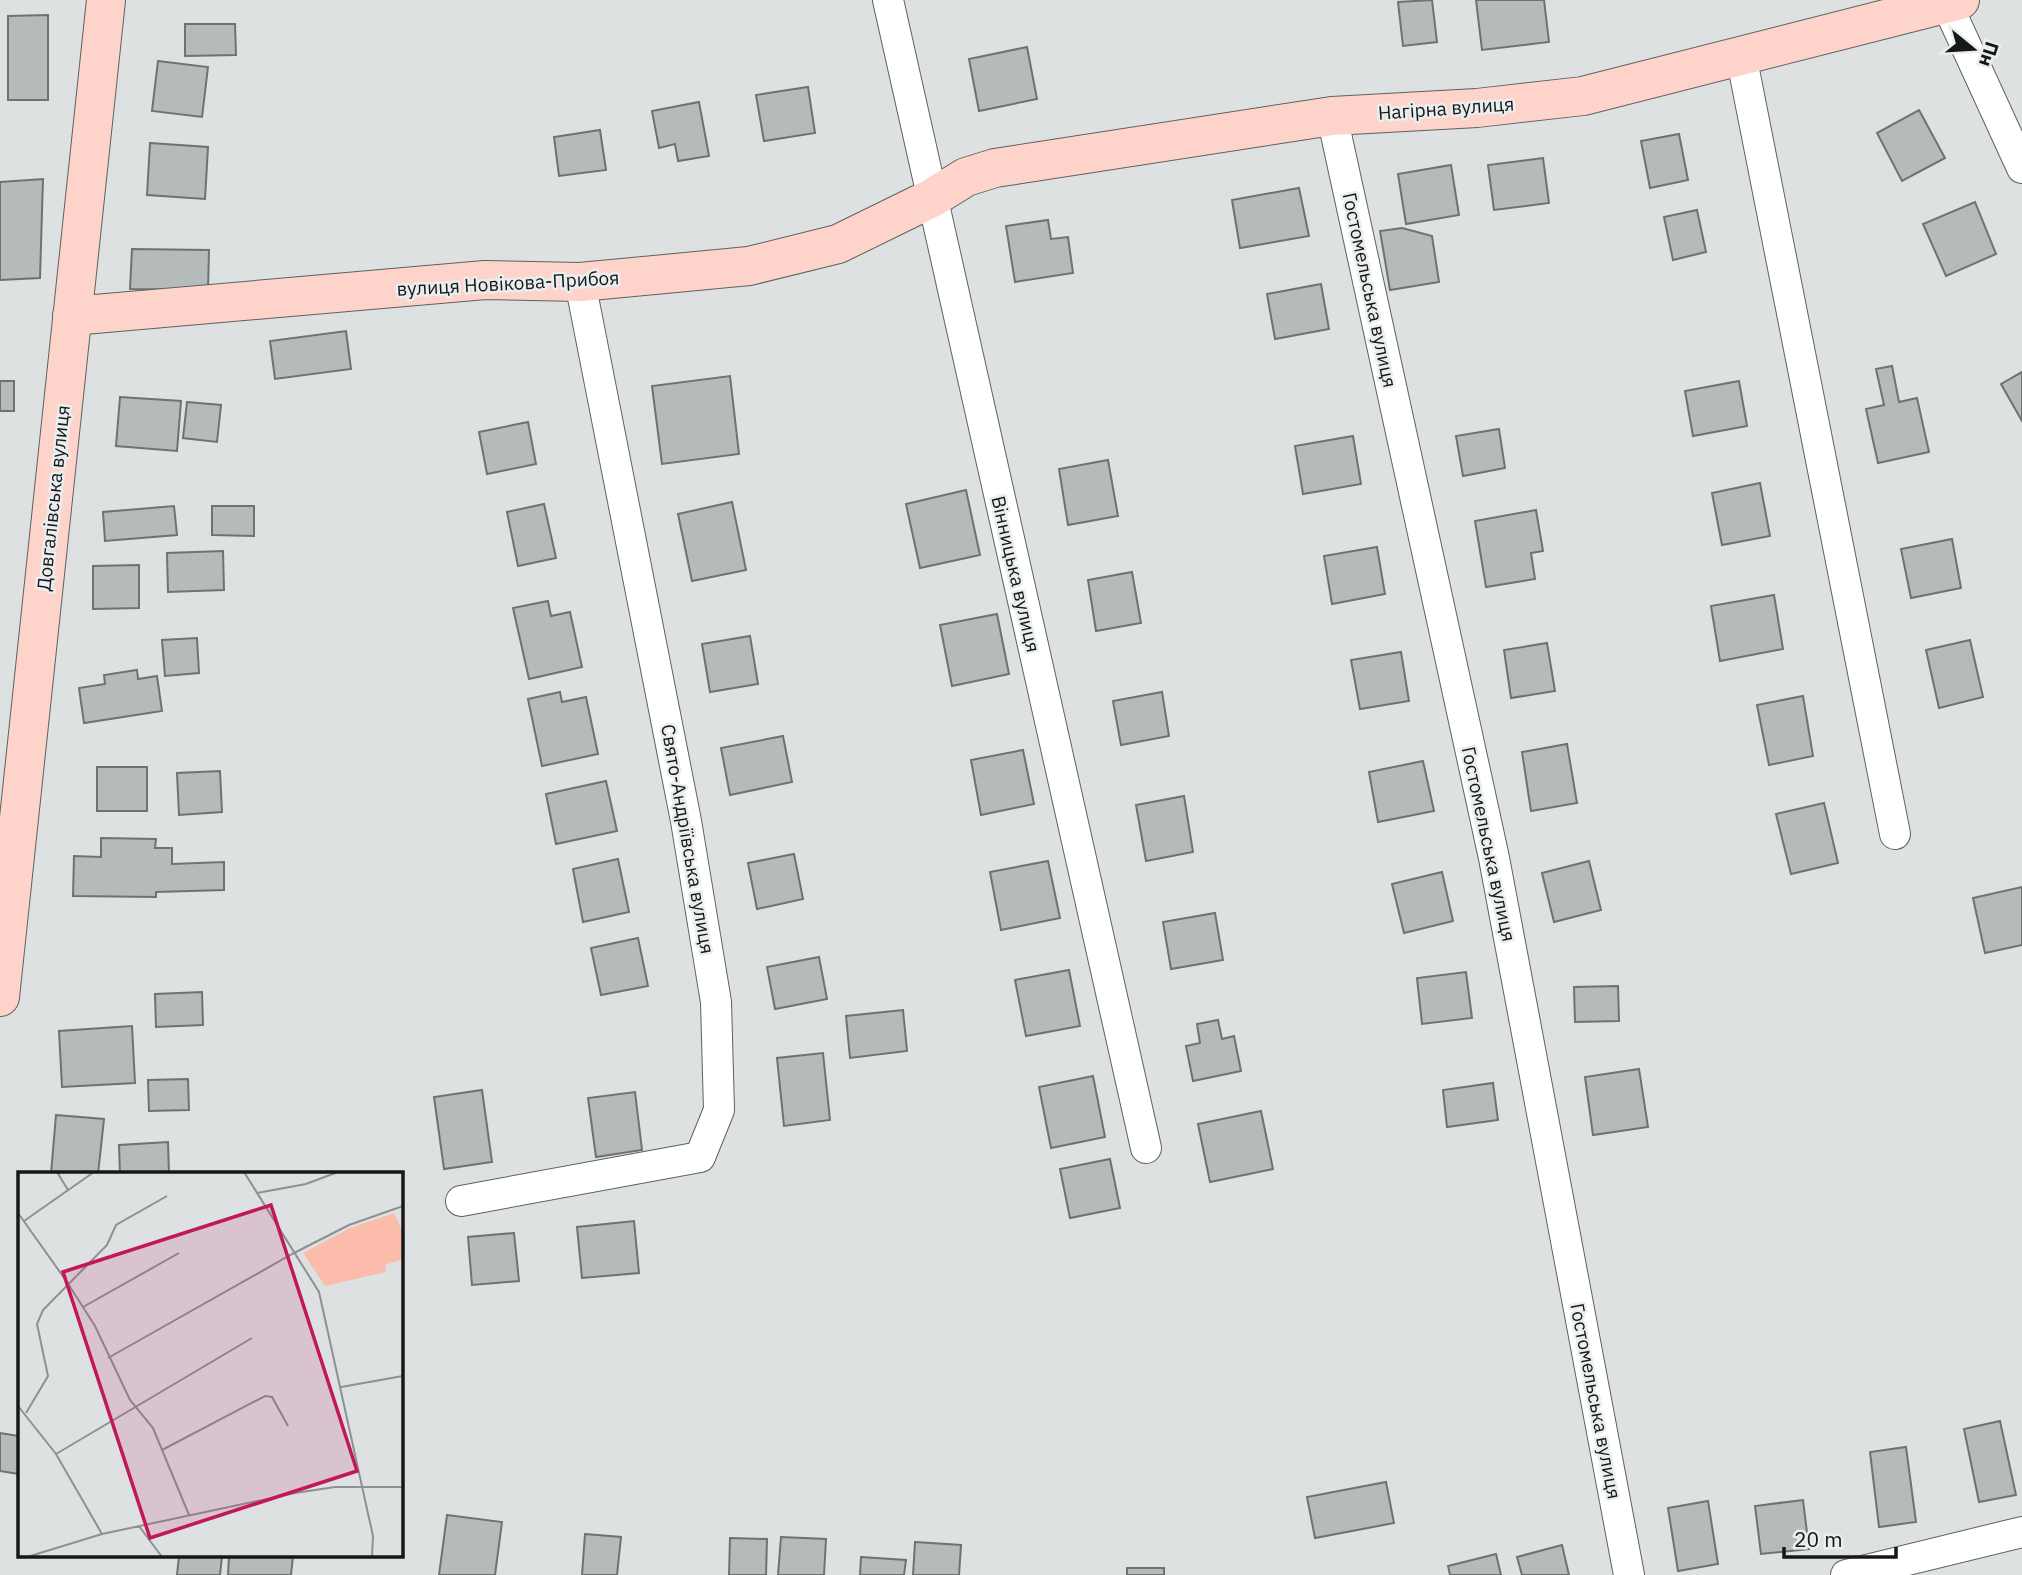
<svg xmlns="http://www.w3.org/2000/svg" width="2022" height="1575" viewBox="0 0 2022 1575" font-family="'IBM Plex Sans',sans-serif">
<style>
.building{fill:#b5babb;stroke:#6e7273;stroke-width:2}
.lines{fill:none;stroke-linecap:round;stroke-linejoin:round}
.street-casing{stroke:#5d6161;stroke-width:32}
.secondary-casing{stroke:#5d6161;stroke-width:40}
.street{stroke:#fff;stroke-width:30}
.secondary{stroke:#fed4ca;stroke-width:38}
.labels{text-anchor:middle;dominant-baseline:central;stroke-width:5;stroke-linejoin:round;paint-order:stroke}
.street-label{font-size:19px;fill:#161818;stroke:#eaeeef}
.inset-road{fill:none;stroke:#8d9191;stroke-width:2}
.view{fill:#c2185b;fill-opacity:0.15;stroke:#c2185b;stroke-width:3.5}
.inset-edge{fill:none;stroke:#161818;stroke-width:3.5}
</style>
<rect width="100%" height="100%" fill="#dde1e2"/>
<g class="building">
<path d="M1432,0L1437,42L1403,46L1398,2Z"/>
<path d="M1476,0H1544L1549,42L1482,50Z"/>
<path d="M48,15V100H8V16Z"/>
<path d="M185,24H235L236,55L185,56Z"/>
<path d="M1027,47L1037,99L979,111L969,59Z"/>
<path d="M158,61L208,67L202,117L152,111Z"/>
<path d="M808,87L815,133L764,141L756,95Z"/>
<path d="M699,102L709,156L678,161L675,144L659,148L652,111Z"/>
<path d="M1919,110L1945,158L1902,181L1877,133Z"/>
<path d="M600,130L606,170L559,176L554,137Z"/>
<path d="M1679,134L1688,180L1650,188L1641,141Z"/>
<path d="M150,143L208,147L205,199L147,195Z"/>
<path d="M1543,158L1549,203L1494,210L1488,165Z"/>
<path d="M1451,165L1459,215L1406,224L1398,174Z"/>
<path d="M43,179L40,278L0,280V182Z"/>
<path d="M1299,188L1309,236L1240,248L1232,200Z"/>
<path d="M1975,202L1996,254L1946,276L1923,224Z"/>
<path d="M1697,210L1706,252L1673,260L1664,217Z"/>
<path d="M1048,220L1051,239L1068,237L1073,273L1015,282L1006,226Z"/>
<path d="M1402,228L1432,236L1439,282L1390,290L1380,231Z"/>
<path d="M132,249L209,250L208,290L130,289Z"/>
<path d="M1321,284L1329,329L1275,339L1267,294Z"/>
<path d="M346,331L351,369L275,379L270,341Z"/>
<path d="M1892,366L1899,402L1917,398L1929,452L1878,463L1866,409L1884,405L1876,369Z"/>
<path d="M2022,372V421L2001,384Z"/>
<path d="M730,376L739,454L662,464L652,386Z"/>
<rect x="0" y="381" width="14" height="30"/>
<path d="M1739,381L1747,426L1693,436L1685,391Z"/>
<path d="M120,397L181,401L177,451L116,446Z"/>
<path d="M187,402L221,405L217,442L183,438Z"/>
<path d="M528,422L536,464L487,474L479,432Z"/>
<path d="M1499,429L1505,468L1463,476L1456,436Z"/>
<path d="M1353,436L1361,484L1303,494L1295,446Z"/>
<path d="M1108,460L1118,516L1068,525L1059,469Z"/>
<path d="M1760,483L1770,536L1722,545L1712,493Z"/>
<path d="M966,490L980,555L920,568L906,504Z"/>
<path d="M732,502L746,570L692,581L678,514Z"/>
<path d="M544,504L556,558L518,566L507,512Z"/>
<path d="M174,506L177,535L105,541L103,512Z"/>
<path d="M212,506H254V536L212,535Z"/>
<path d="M1536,510L1543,551L1531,553L1535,579L1486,587L1475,521Z"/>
<path d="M1952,539L1961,588L1911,598L1901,549Z"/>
<path d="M1377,547L1385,594L1332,604L1324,556Z"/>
<path d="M223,551L224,590L168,592L167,553Z"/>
<path d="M139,565V608L93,609V566Z"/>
<path d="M1132,572L1141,623L1096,631L1088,580Z"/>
<path d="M1774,595L1783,649L1720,661L1711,606Z"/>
<path d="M548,601L551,616L570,612L582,667L529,679L513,608Z"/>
<path d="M997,614L1009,674L952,686L940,625Z"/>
<path d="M750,636L758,684L710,692L702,644Z"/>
<path d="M197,638L199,673L165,676L162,640Z"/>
<path d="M1970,640L1983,697L1939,708L1926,650Z"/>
<path d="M1547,643L1555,691L1511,698L1504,650Z"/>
<path d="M1401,652L1409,701L1360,709L1351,660Z"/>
<path d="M137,670L138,679L157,676L162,711L84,723L79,688L105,684L104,675Z"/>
<path d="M560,692L562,702L586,697L598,754L542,766L528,699Z"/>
<path d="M1162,692L1169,736L1121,745L1113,701Z"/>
<path d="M1803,696L1813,756L1769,765L1757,705Z"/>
<path d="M783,736L792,782L730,795L721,748Z"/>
<path d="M1567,744L1577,803L1531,811L1522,752Z"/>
<path d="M1023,750L1034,804L981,815L971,760Z"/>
<path d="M1423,761L1434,811L1378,822L1369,772Z"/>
<rect x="97" y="767" width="50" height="44"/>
<path d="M220,771L222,812L179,815L177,773Z"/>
<path d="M606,781L617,831L556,844L546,794Z"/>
<path d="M1184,796L1193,852L1146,861L1136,805Z"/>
<path d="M1824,803L1838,863L1791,874L1776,814Z"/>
<path d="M101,838L156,839L155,848H172V864L224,862V890L156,892V897L73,896L74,856L101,857Z"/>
<path d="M794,854L803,899L757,909L748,863Z"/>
<path d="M618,859L629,912L583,922L573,869Z"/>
<path d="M1048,861L1060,918L1001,930L990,872Z"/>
<path d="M1589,861L1601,910L1554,922L1542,873Z"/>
<path d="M1442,872L1453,921L1404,933L1392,884Z"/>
<path d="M2022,887V945L1985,953L1973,898Z"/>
<path d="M1215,913L1223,960L1171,969L1163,922Z"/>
<path d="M638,938L648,986L601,995L591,948Z"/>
<path d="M819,957L827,999L775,1009L767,967Z"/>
<path d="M1069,970L1080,1026L1026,1036L1015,980Z"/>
<path d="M1466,972L1472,1018L1422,1024L1417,978Z"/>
<path d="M1618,986L1619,1021L1575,1022L1574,987Z"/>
<path d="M202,992L203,1025L156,1027L155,994Z"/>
<path d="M903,1010L907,1051L850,1058L846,1016Z"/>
<path d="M1218,1020L1222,1039L1234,1036L1241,1071L1193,1081L1186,1046L1200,1043L1197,1024Z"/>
<path d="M132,1026L135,1083L62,1087L59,1031Z"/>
<path d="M823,1053L830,1120L784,1126L777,1058Z"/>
<path d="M1639,1069L1648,1127L1593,1135L1585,1077Z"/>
<path d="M1093,1076L1105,1137L1051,1148L1039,1087Z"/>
<path d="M188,1079L189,1110L149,1111L148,1080Z"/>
<path d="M1493,1083L1498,1120L1447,1127L1443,1090Z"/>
<path d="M482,1090L492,1162L444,1169L434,1097Z"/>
<path d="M635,1092L642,1150L596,1157L588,1098Z"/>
<path d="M1261,1111L1273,1169L1210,1182L1198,1124Z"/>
<path d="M56,1115L104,1119L98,1174H51Z"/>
<path d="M168,1142L169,1174H120L119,1145Z"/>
<path d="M1110,1159L1120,1208L1070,1218L1060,1169Z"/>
<path d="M634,1221L639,1273L582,1278L577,1227Z"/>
<path d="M514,1233L519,1281L472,1285L468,1237Z"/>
<path d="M2000,1421L2016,1495L1979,1502L1964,1429Z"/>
<path d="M0,1433L19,1436V1474L0,1471Z"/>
<path d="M1906,1447L1916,1522L1879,1527L1870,1452Z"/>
<path d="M1386,1482L1394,1523L1315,1538L1307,1497Z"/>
<path d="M1803,1500L1809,1549L1761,1554L1755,1506Z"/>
<path d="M1708,1501L1718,1564L1678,1571L1668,1508Z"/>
<path d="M447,1515L502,1522L495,1575H439Z"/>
<path d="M585,1534L621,1537L617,1575H582Z"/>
<path d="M781,1537L826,1539L824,1575H778Z"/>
<path d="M730,1538L767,1539L766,1575H729Z"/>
<path d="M915,1542L961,1545L959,1575H913Z"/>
<path d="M1562,1545L1569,1575H1522L1517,1557Z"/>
<path d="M1496,1554L1501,1575H1450L1448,1566Z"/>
<path d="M179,1556H222L220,1575H177Z"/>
<path d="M229,1556H293L291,1575H228Z"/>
<path d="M861,1557L906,1560L904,1575H860Z"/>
<rect x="1127" y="1568" width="37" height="7"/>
</g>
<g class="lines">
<defs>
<g id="street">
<path d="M888,0L1146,1148"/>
<path d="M1945,0L2022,168"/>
<path d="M1741,55L1895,834"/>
<path d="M1332,116L1494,858L1629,1575"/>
<path d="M461,1201L700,1157L719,1110L716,1002L686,821L580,282"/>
<path d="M1846,1575L2022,1532"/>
</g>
<g id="secondary">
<path d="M72,316L485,280L580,282L749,266L838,244L932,198L966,177L995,168L1332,116L1477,108L1583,96L1960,0"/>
<path d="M0,997L106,0"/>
</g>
</defs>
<use href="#street" class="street-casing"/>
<use href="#secondary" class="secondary-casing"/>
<use href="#street" class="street"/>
<use href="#secondary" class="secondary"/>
</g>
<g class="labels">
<g class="street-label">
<text transform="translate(1446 108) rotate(-4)">Нагірна вулиця</text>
<text transform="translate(508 283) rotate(-3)">вулиця Новікова-Прибоя</text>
<text transform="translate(1370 290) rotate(78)">Гостомельська вулиця</text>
<text transform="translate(53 498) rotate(-84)">Довгалівська вулиця</text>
<text transform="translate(1016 574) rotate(77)">Вінницька вулиця</text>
<text transform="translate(688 839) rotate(80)">Свято-Андріївська вулиця</text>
<text transform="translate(1489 844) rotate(78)">Гостомельська вулиця</text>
<text transform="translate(1596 1401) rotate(79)">Гостомельська вулиця</text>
</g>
</g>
<g transform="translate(18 1172)">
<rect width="385" height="385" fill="#dde1e2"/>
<path d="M376,41L385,60V87L367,93L368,100L307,114L285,81L332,56Z" fill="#fcbcac"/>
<path class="inset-road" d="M39,0L50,18M226,0L301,120L355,364L354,385M239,21L288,12L320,0M0,41L49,110L77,154L112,228L135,256L171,343M6,49L76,0M65,135L161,81M90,186L276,81L331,53L385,34M323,215L385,204M0,234L38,282L84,362M8,241L30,204L19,152L25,138L89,73L98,53L149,24M144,278L247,224L254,225L270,254M38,282L234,166M121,354L144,385M9,385L84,362L277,321L317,315H385"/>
<path class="view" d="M253,33L339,299L132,366L45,100Z"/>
<rect width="385" height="385" class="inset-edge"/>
</g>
<g transform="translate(1973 49) rotate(108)" stroke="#eaeeef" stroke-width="5" paint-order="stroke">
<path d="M0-5L12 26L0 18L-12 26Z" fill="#161818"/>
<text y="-10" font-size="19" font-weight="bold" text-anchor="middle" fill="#161818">Пн</text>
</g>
<path d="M1784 1547v10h112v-10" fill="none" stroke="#161818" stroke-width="3.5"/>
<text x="1794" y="1547" font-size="21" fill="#161818" stroke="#eaeeef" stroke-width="5" paint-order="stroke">20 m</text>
</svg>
